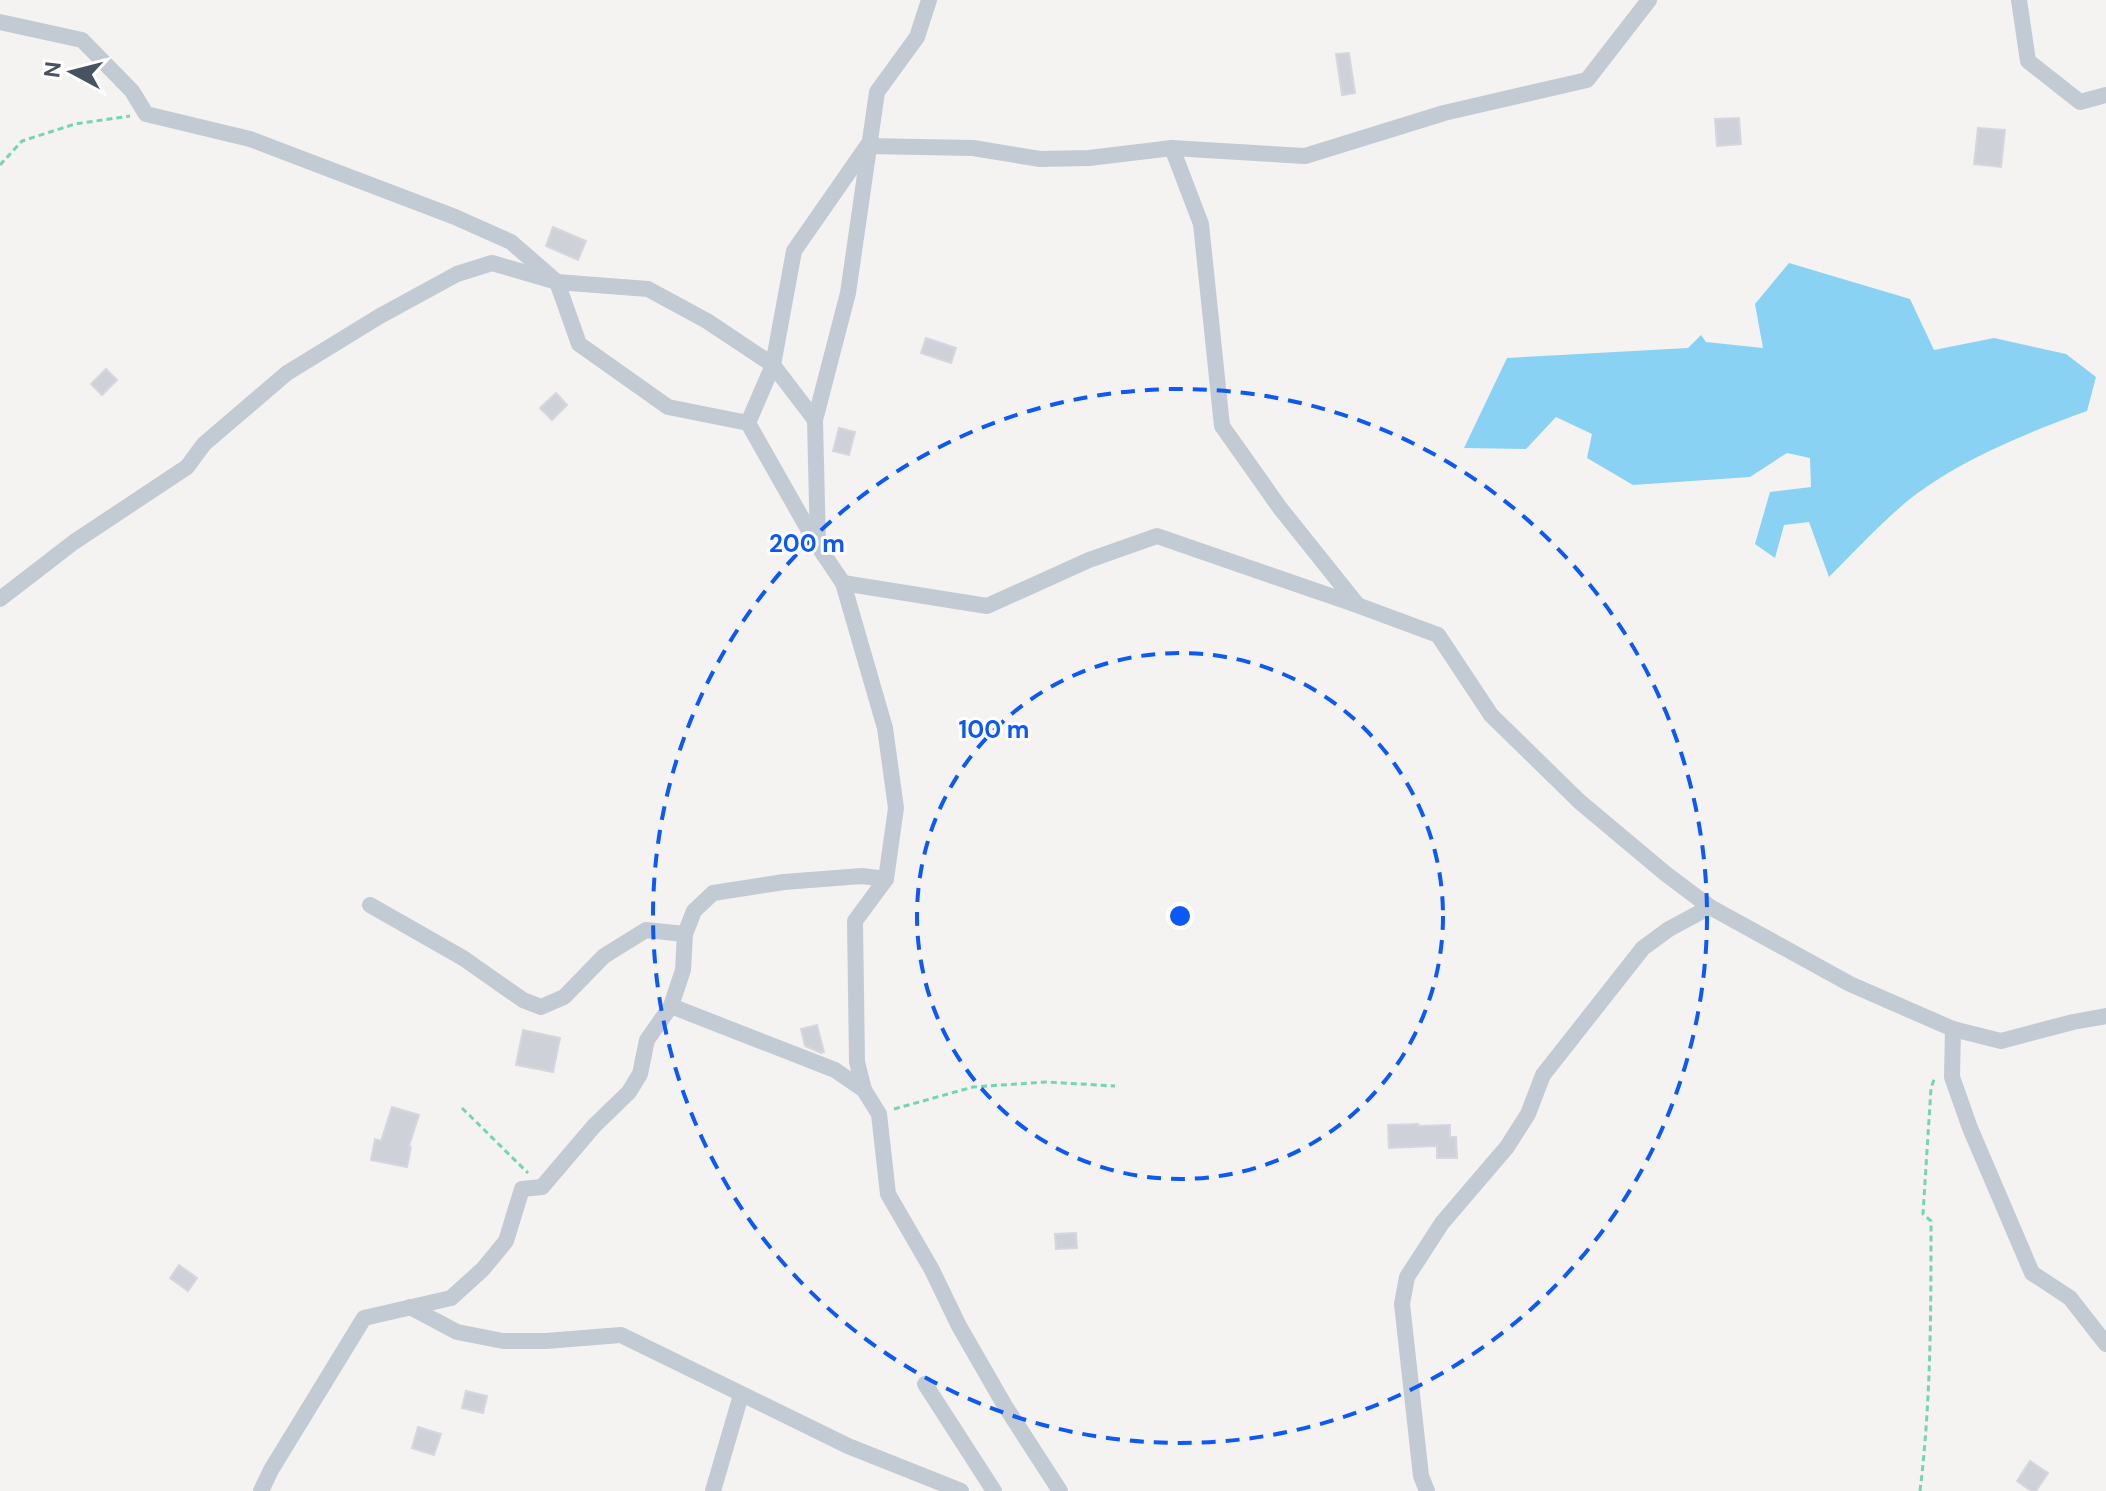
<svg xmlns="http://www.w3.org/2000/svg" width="2106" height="1491" viewBox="0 0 2106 1491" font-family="'DM Sans',sans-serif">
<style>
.water{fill:#89d2f4}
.building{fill:#ced1d8;stroke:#d6d7de;stroke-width:2}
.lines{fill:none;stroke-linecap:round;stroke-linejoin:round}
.path{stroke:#74d5b0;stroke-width:3;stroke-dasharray:6 4;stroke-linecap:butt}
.street{stroke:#c2cbd4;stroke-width:16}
.ring{fill:none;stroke:#0c59f5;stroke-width:4;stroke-dasharray:14 10}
.centre{fill:#0c59f5;stroke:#fff;stroke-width:4}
.ring-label{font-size:24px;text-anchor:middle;font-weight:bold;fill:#0c59f5;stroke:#fff;stroke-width:6;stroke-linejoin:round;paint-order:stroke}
</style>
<rect width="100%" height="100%" fill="#f5f2f2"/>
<path class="water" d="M1789,263L1910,299L1934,350L1994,338L2066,354L2096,377L2087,411C2028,432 1953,463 1905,503C1878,526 1854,552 1829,577L1809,522L1784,525L1775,558L1755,544L1770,492L1811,487L1810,458L1787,453L1750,477L1633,485L1587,458L1592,434L1556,417L1526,449L1464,448L1507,358L1688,348L1701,335L1706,342L1763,348L1755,304Z"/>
<g class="building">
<path d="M1349,53L1355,93L1342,95L1336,54Z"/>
<path d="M1739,118L1741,144L1717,146L1715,119Z"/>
<path d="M1978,128L2005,130L2001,167L1974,164Z"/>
<path d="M553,227L586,241L578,260L546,246Z"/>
<path d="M926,338L956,348L951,363L921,353Z"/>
<path d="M106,369L117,380L102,395L91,384Z"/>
<path d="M556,393L567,405L552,420L540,408Z"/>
<path d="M839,428L855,432L849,455L833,451Z"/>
<path d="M817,1025L824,1052L821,1053L805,1046L801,1029Z"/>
<path d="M523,1030L560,1038L553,1072L516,1065Z"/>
<path d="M392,1107L419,1115L409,1146L411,1147L407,1167L371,1160L375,1139L381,1141Z"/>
<path d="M1418,1124V1126L1450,1125V1137H1456L1457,1158H1437V1146L1389,1148L1388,1125Z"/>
<path d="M1076,1233L1077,1248L1056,1249L1055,1234Z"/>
<path d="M179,1265L197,1278L188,1291L170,1278Z"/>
<path d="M466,1391L487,1396L483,1413L462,1408Z"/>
<path d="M418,1427L441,1434L434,1455L412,1448Z"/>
<path d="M2030,1461L2048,1473L2036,1491H2031L2017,1481Z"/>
</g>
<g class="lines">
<g class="path">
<path d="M0,165L22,141L75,124L130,116"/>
<path d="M462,1108L528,1173"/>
<path d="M894,1109L973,1087L1046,1082L1115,1086"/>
<path d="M1920,1491C1931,1401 1931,1311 1931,1221L1923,1214L1931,1088L1935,1077"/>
</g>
<g class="street">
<path d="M929,0L917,37L877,92L848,293L815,420L818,546L843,583L885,728L896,808L886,879L855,921L857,1062L864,1090L879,1114L888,1194L932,1270L959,1326L1005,1406L1060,1491"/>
<path d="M2019,0L2028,61L2080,102L2106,95"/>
<path d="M0,22L82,40L132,91L146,114L250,139L455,217L511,242L557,282L648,289L707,321L773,365L815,420"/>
<path d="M1172,148L1201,224L1222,426L1280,508L1356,603"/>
<path d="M748,423L773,365L794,251L867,146L973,148L1040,159L1089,158L1172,148L1305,156L1444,113L1587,80L1649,0"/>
<path d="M843,583L987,606L1089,560L1157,536L1357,605L1438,635L1491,715L1580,802L1666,874L1710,907L1850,984L1953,1029L2001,1041L2073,1022L2106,1016"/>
<path d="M0,599L74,542L187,467L204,444L287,373L380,316L457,274L492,263L557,282L579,344L668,407L748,423L816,543"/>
<path d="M370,905L463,958L523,1000L541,1007L564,997L604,956L646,930L685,934"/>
<path d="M1953,1029L1952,1077L1970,1128L2032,1273L2070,1298L2106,1344"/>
<path d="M864,1090L835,1070L671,1006L683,970L685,934L694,911L713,893L784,882L862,876L886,879"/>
<path d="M410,1307L457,1332L503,1341H546L621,1335L848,1446L961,1491"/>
<path d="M925,1384L994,1491"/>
<path d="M261,1491L271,1470L364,1318L451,1298L483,1269L506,1241L522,1189L542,1187L594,1126L629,1092L640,1074L647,1040L671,1006"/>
<path d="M713,1491L741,1395"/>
<path d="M1427,1491L1421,1476L1402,1304L1407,1277L1442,1223L1507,1147L1528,1114L1543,1075L1643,948L1669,929L1710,907"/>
</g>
</g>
<g class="ring">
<circle cx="1180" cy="916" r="263"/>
<circle cx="1180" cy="916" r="527"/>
</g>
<circle cx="1180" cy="916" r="12" class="centre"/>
<g class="ring-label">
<text x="807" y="552">200 m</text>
<text x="994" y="738">100 m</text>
</g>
<g transform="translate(72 72) rotate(277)" stroke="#ffffff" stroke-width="6" paint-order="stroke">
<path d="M0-6L14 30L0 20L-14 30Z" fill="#485362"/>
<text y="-12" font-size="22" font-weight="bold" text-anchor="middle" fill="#485362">N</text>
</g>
</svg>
